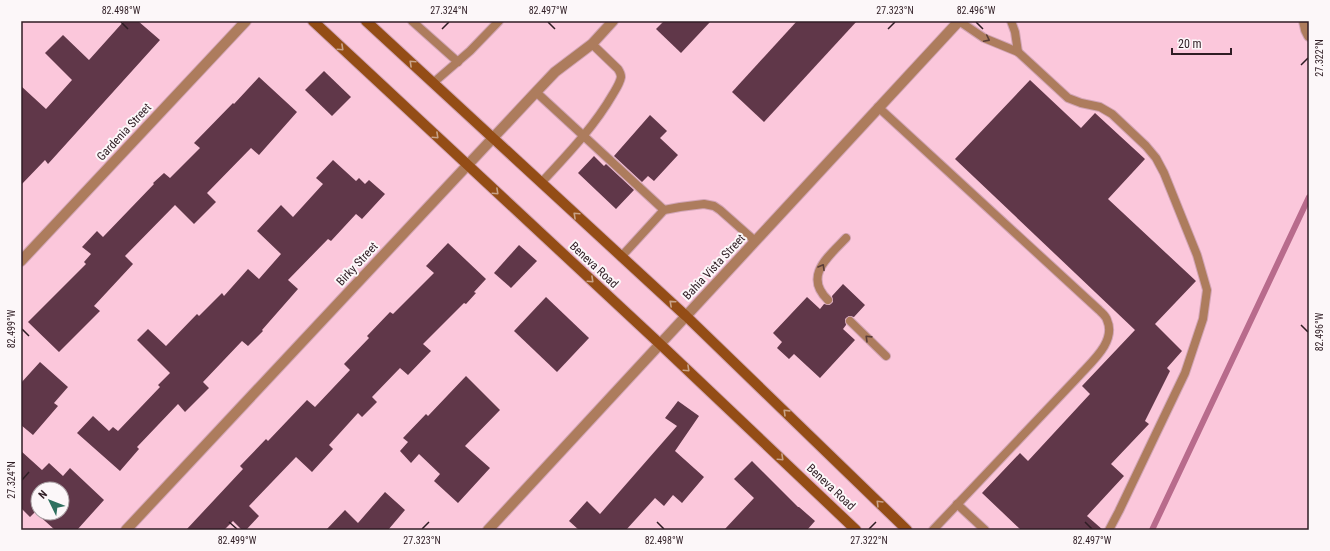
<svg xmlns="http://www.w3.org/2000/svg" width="1330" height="551" viewBox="0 0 1330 551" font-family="'Roboto Condensed',sans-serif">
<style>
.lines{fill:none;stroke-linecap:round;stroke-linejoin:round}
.stream{stroke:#b86b8c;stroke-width:6}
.building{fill:#603749;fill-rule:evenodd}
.service-casing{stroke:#d2a5b6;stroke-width:10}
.minor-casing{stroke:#d2a5b6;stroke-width:12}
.tertiary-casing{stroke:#d2a5b6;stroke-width:12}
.secondary-casing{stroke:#d2a5b6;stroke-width:12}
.service{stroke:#ad7c5d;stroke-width:8}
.minor{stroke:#ad7c5d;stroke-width:10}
.tertiary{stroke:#ad7c5d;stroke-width:10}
.secondary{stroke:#944d16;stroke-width:10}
.oneway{stroke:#5b3e38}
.oneway2{stroke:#c8a288}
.ticks{fill:none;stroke:#2f1d24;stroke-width:1.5}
.labels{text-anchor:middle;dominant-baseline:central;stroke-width:4;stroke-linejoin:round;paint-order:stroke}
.street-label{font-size:12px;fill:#2f1d24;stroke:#fcf7f9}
.neatline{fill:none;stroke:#2f1d24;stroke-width:1.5}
.ticks-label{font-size:10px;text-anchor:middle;fill:#2f1d24}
</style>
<rect width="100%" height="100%" fill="#fbc7db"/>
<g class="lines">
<path class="stream" d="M1152,530L1309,197"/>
</g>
<g class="building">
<path d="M124,21H138L160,40L48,164L45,160L21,185V86L46,109L72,80L45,53L63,35L89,60Z"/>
<path d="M664,21H711L681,53L656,29Z"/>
<path d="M797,21H857L764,122L732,92Z"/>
<path d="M324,71L351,97L332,116L305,90Z"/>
<path d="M259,77L297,112L259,155L251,148L207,193L216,202L194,224L175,205L125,256L133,264L94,306L100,311L59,352L28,322L86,264L84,262L91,254L82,247L97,231L103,237L154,184L153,183L164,173L170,178L200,148L194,143L233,103L234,104Z"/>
<path d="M1030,80L1081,128L1095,113L1145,159L1108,199L1196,281L1155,324L1182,351L1167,368L1170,371L1145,421L1149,424L1111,464L1124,476L1087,516L1103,530H1021L982,493L1020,453L1028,461L1090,394L1082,386L1135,330L955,159Z"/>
<path d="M650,115L667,131L660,138L678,155L654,181L648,176L642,182L614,156Z"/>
<path d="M594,156L604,166L606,164L634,190L616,209L578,173Z"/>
<path d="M333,160L356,181L359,178L365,184L369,180L385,194L362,219L356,214L331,241L328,239L288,280L298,289L262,330L263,331L248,346L242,341L203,382L209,388L185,412L178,404L137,447L139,449L120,471L77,433L93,416L109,431L113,427L118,431L160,387L158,385L170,373L137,340L148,329L166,346L197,314L199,316L222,293L224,296L248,269L259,279L281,254L257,231L281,205L293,217L323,184L316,178Z"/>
<path d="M448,243L486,279L474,292L476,293L466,304L464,303L423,344L431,351L408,375L400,368L372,397L377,402L362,417L358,413L329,445L333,449L312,472L296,457L249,506L259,516L246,530H242L233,521L224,530H186L243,469L240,466L266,439L268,441L307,400L315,407L350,370L344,364L369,338L367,336L390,312L393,314L434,273L426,266Z"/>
<path d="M519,245L537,261L511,288L494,273Z"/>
<path d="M843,284L865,305L854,317L849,316L845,319L846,325L843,329L855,340L820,378L794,354L789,359L777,348L782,342L773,333L807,297L820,309L824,304L829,305L833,302L832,296Z"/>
<path d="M546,297L589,338L557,372L514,331Z"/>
<path d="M40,362L68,387L54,403L58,406L33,435L21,425V383Z"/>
<path d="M466,376L500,410L465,446L490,468L458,503L434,481L440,474L419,454L411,463L400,451L408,442L403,438L426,414L428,416Z"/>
<path d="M678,401L699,416L675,451L704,477L682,503L673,495L664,506L655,498L626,530H579L569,521L587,501L600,514L677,426L665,418Z"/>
<path d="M21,451L42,470L49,463L63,476L70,468L104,500L77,530H55L35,512L30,517L21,508ZM38,489H62V513H38Z"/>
<path d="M752,461L798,507H799L815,521L807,530H724L754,498L734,479Z"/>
<path d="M385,492L405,510L388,530H326L345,510L358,523Z"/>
</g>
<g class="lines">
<defs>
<g id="service">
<path d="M412,21L458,62"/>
<path d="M959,21L984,38L1018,52L1068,98L1081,103L1100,107L1112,114L1146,146L1156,158L1164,173L1197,255L1207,290L1203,319L1185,373L1119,511L1109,530"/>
<path d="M1011,21L1015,32L1018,52"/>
<path d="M433,83L470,51L499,21"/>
<path d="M536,92L664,210"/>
<path d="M878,107L1099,310C1102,313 1106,316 1107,320C1117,342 1090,363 1077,378L933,530"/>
<path d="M541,183C567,155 594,127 613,94C616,89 620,83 621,77C621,74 620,72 618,69L592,44"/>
<path d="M621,257L664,210L680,207L704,204L714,206L720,210L755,241"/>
<path d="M828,300C803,276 828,257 846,238"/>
<path d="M850,321L886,356"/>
<path d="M957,504L985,530"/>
</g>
<g id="minor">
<path d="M1304,21L1306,30L1309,36"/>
<path d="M21,261L246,21"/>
<path d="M126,530L536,92L555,72L592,44L613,21"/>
</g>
<path id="tertiary" d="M488,530L959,21"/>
<g id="secondary">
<path d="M313,21L660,344L856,530"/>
<path d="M366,21L686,316L907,530"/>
</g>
</defs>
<use href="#service" class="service-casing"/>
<use href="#minor" class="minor-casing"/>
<use href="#tertiary" class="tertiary-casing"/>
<use href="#secondary" class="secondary-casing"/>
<use href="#service" class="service"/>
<use href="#minor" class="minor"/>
<use href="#tertiary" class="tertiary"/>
<use href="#secondary" class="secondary"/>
</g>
<defs><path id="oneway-chevron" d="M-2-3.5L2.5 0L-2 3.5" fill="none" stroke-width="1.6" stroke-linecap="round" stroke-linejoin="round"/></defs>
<g class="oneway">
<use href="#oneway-chevron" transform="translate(987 39) rotate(26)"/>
<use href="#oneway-chevron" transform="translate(822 267) rotate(-60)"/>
<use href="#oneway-chevron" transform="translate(868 338) rotate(-136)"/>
</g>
<g class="oneway2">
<use href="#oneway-chevron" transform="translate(341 48) rotate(43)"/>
<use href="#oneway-chevron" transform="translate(412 63) rotate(-137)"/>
<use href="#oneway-chevron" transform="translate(436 136) rotate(43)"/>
<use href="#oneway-chevron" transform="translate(496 192) rotate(43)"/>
<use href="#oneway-chevron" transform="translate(576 215) rotate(-137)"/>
<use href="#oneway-chevron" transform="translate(591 280) rotate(43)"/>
<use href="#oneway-chevron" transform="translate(672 303) rotate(-138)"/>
<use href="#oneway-chevron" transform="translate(687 369) rotate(43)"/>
<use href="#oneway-chevron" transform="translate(786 412) rotate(-136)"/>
<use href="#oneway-chevron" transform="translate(781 458) rotate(43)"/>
<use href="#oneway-chevron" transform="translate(879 503) rotate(-135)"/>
</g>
<path class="ticks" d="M121,22L128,29M548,22L555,29M976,22L983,29M442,29L449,22M888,29L895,22M1301,65L1308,58M1301,325L1308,332M22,329L29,336M22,480L29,472M229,522L237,529M657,522L664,529M1085,522L1092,529M422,529L429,522M869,529L876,522"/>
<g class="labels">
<g class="street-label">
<text transform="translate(124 132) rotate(-47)">Gardenia Street</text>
<text transform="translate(357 264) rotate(-47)">Birky Street</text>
<text transform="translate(594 265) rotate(43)">Beneva Road</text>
<text transform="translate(714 267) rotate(-47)">Bahia Vista Street</text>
<text transform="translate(831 487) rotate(43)">Beneva Road</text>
</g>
</g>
<rect width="1330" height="551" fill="none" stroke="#fcf7f9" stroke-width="44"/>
<g transform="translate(50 501) rotate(313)"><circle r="19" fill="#fcf7f9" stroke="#aaa0a4"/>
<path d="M0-3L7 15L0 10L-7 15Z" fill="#2f705f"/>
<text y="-6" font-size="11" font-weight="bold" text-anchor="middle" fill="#2f1d24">N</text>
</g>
<path d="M1172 48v6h59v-6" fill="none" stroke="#2f1d24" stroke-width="2"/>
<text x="1178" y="48" font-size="12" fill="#2f1d24" stroke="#fcf7f9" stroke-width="3" paint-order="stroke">20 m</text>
<rect x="22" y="22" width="1286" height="507" class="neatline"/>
<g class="ticks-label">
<text x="121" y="14">82.498°W</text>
<text x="449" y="14">27.324°N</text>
<text x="548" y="14">82.497°W</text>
<text x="895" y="14">27.323°N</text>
<text x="976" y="14">82.496°W</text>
<text transform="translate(1319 58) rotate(-90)" y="4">27.322°N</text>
<text transform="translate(11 329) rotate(-90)" y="4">82.499°W</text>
<text transform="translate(1319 332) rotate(-90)" y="4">82.496°W</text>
<text transform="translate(11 480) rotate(-90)" y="4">27.324°N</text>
<text x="237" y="544">82.499°W</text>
<text x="422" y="544">27.323°N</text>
<text x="664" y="544">82.498°W</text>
<text x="869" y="544">27.322°N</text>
<text x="1092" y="544">82.497°W</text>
</g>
</svg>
